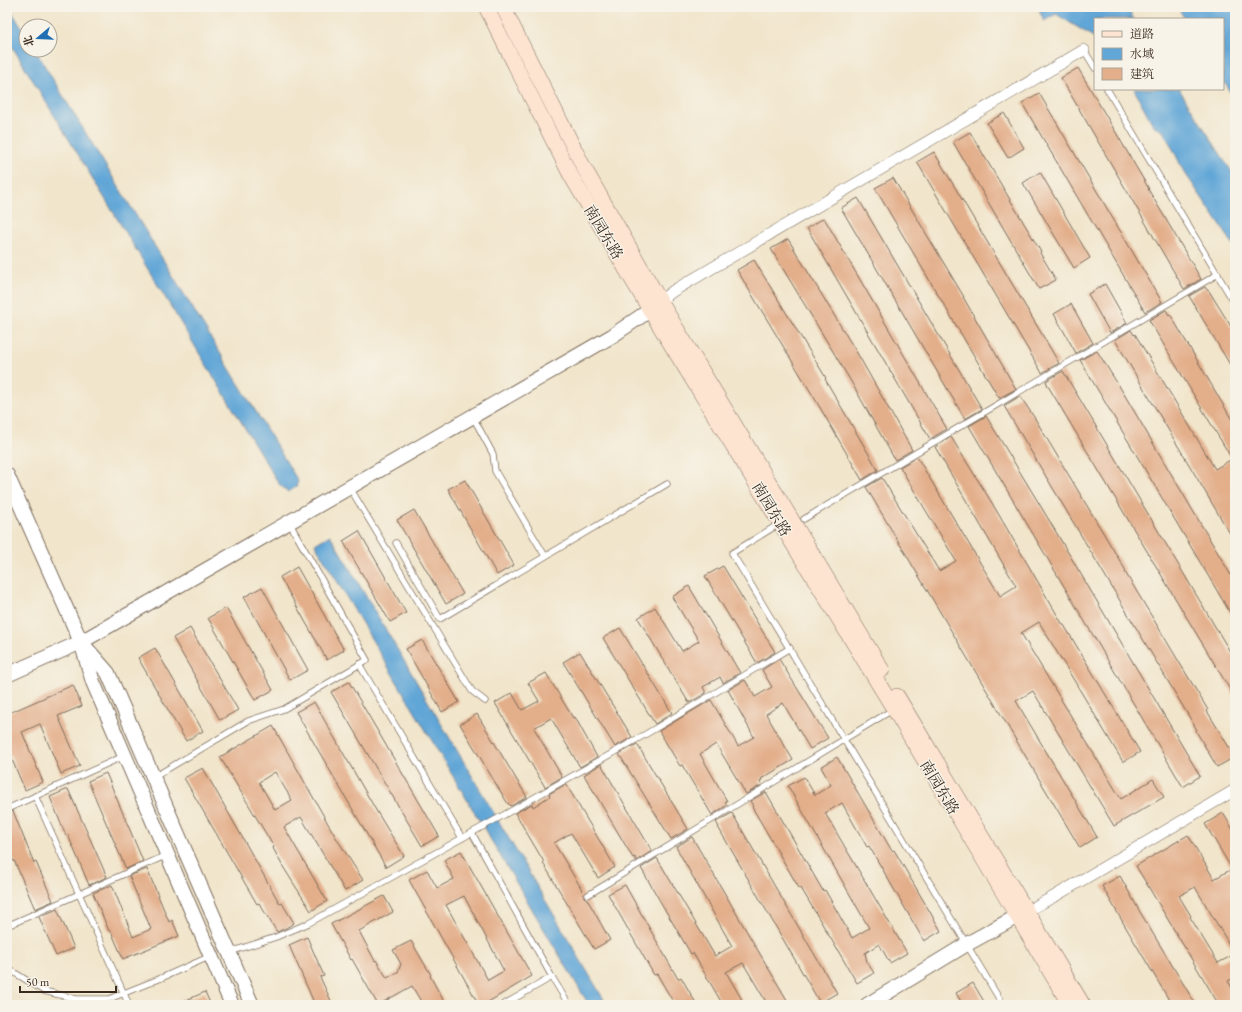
<svg xmlns="http://www.w3.org/2000/svg" width="1242" height="1012" viewBox="0 0 1242 1012" font-family="'EB Garamond','Noto Serif SC',serif">
<style>
.built{fill:#e9d9ba}
.water{fill:#61a6d7;stroke:#4e687a}
.building{fill:#e3ae8a;fill-rule:evenodd}
.lines{fill:none;stroke-linecap:round;stroke-linejoin:round}
.service-casing{stroke:#7b6b5b;stroke-width:7}
.minor-casing{stroke:#7b6b5b;stroke-width:12}
.tertiary-casing{stroke:#7b6b5b;stroke-width:16}
.secondary-casing{stroke:#7b6b5b;stroke-width:16}
.service{stroke:#fff;stroke-width:5.5}
.minor{stroke:#fff;stroke-width:11}
.tertiary{stroke:#fff;stroke-width:14}
.secondary{stroke:#fde4d1;stroke-width:15}
.labels{text-anchor:middle;dominant-baseline:central;stroke-width:3;stroke-linejoin:round;paint-order:stroke}
.street-label{font-size:15px;fill:#3b2a1e;stroke:#f7f3e8}
</style>
<rect width="100%" height="100%" fill="#f7f3e8"/>
<filter id="ink" filterUnits="userSpaceOnUse"><feTurbulence type="fractalNoise" baseFrequency=".025" numOctaves="2"/><feDisplacementMap in="SourceGraphic" scale="8" xChannelSelector="R" yChannelSelector="G"/><feConvolveMatrix kernelMatrix="1 2 1 2 8 2 1 2 1" color-interpolation-filters="sRGB"/></filter>
<filter id="wash" filterUnits="userSpaceOnUse"><feTurbulence type="fractalNoise" baseFrequency=".012" numOctaves="4" result="noise"/><feDisplacementMap in="SourceGraphic" scale="16" xChannelSelector="R" yChannelSelector="G"/><feGaussianBlur stdDeviation="0.9" result="paint"/><feColorMatrix in="noise" values="0 0 0 0 0 0 0 0 0 0 0 0 0 0 0 0 0 1.4 0 .05"/><feComposite in="paint" operator="in"/></filter>
<g filter="url(#wash)">
<rect width="100%" height="100%" fill="#f1e5cb"/>
<path class="built" d="M7,988L31,1004V1005H7Z"/>
<g class="water">
<path d="M7,7H9L26,35V50H35L272,438L298,481L296,487L288,492L279,484L7,38Z"/>
<path d="M1038,7H1126L1134,19H1095V38L1056,14L1044,21Z"/>
<path d="M1177,7H1235V99L1223,80V19H1185Z"/>
<path d="M1134,89H1179L1235,177V247L1183,170L1173,149L1163,131L1153,125Z"/>
<path d="M330,535L607,1005H589L315,544Z"/>
</g>
<g id="blocks">
<g class="building">
<path d="M1078,68L1149,189H1148L1201,279L1184,289L1061,78Z"/>
<path d="M1039,93L1162,302L1145,312L1022,103Z"/>
<path d="M1004,113L1024,148L1008,158L987,123Z"/>
<path d="M970,132L1041,252L1040,253L1056,280L1039,289L953,142Z"/>
<path d="M934,152L1059,363L1042,373L917,162Z"/>
<path d="M1040,172L1090,258L1074,268L1023,183Z"/>
<path d="M893,178L964,297H963L1016,389L999,398L875,188Z"/>
<path d="M858,198L982,409L965,419L841,208Z"/>
<path d="M824,218L947,429L930,439L807,228Z"/>
<path d="M788,239L860,358L912,450L895,460L849,378L771,249Z"/>
<path d="M754,260L826,378L825,379L878,470L862,480L815,399L737,270Z"/>
<path d="M1105,284L1127,323L1110,333L1088,294Z"/>
<path d="M1205,287L1208,291H1209L1235,333V373L1189,296Z"/>
<path d="M1071,304L1093,343L1076,353L1054,314Z"/>
<path d="M1166,310L1169,315L1170,314L1235,425V542L1115,340L1131,330L1134,335L1135,334L1215,469L1232,459L1149,320Z"/>
<path d="M1097,351L1121,389L1235,582V621L1080,360Z"/>
<path d="M1063,371L1235,660V698L1048,386L1046,381Z"/>
<path d="M1020,396L1034,417L1126,571L1125,572L1208,710L1207,711L1235,757L1217,767L1196,731L1197,730L1004,406Z"/>
<path d="M986,416L1043,510L1200,776L1183,787L969,426Z"/>
<path d="M951,437L992,503L1063,625H1064L1140,752L1123,762L1039,622L1021,633L1039,663L1121,799L1153,779L1164,797L1114,826L1033,691L1016,701L1097,837L1080,848L866,487L882,478L939,571L956,561L900,467L917,457L1000,596L1016,586L935,447Z"/>
<path d="M465,480L514,565L497,575L448,489Z"/>
<path d="M414,510L463,594L446,604L397,520Z"/>
<path d="M359,531L406,613L390,622L343,541Z"/>
<path d="M723,566L775,652L757,663L705,576Z"/>
<path d="M297,567L344,650L327,660L280,577Z"/>
<path d="M689,586L740,673L723,683L720,677L703,687L706,693L689,703L638,618L655,607L682,651L699,641L672,597Z"/>
<path d="M262,587L308,670L290,680L244,597Z"/>
<path d="M226,608L273,690L255,700L208,618Z"/>
<path d="M190,628L238,710L220,720L173,638Z"/>
<path d="M620,628L672,713L655,724L603,638Z"/>
<path d="M422,640L459,702L442,712L406,649Z"/>
<path d="M155,648L203,731L186,741L138,658Z"/>
<path d="M580,652L632,737L615,747L563,662Z"/>
<path d="M779,659L828,738L810,749L783,703L766,714L793,760L761,779L762,780L760,781L762,785L746,794L716,744L700,754L727,801L725,802L727,805L712,815L682,765L680,766L659,731L711,700L738,746L754,737L728,690L745,680L755,697L772,687L762,670Z"/>
<path d="M546,673L573,718L575,717L597,757L580,767L551,718L534,728L562,777L545,787L495,703L512,693L522,710L539,701L528,683Z"/>
<path d="M349,682L439,836L422,846L331,692Z"/>
<path d="M73,685L82,706L58,716L80,766L61,774L40,724L22,732L43,782L25,790L7,748V714Z"/>
<path d="M314,702L377,812L404,856L386,867L296,712Z"/>
<path d="M477,714L527,797L511,806L509,804H508L460,724Z"/>
<path d="M273,726L335,836L363,880L345,891L301,817L284,827L327,901L311,911L282,865L273,848L274,847L220,757ZM275,772L292,800L275,810L259,782Z"/>
<path d="M637,744L688,829L671,839L619,754Z"/>
<path d="M837,757L892,851L894,850L941,931L924,941L869,846L867,847L842,803L825,813L907,953L890,963L879,944L865,953L867,962L874,973L857,983L801,888H799L752,807L753,806L750,801L766,792L823,891L825,890L852,938L869,928L788,786L804,777L815,795L831,785L821,767Z"/>
<path d="M601,764L652,851L636,861L635,857L633,858L584,775Z"/>
<path d="M203,768L280,904L282,903L294,923L286,928L277,932L259,903L257,904L184,778Z"/>
<path d="M106,773L143,861L126,869L88,781Z"/>
<path d="M566,784L615,867L598,878L571,833L554,843L581,888L584,897L587,899L610,940L594,949L543,863L544,862L515,813L532,804L533,807L550,796L549,794Z"/>
<path d="M68,789L107,877L89,885L68,835L66,836L50,797Z"/>
<path d="M13,811L34,863L36,862L53,901L35,909L14,860L12,861L7,848V813Z"/>
<path d="M732,813L837,993L820,1003L718,827H719L716,822Z"/>
<path d="M1223,813L1235,833V977L1228,981L1235,993V1005H1219L1136,866L1188,835L1214,879L1232,869L1205,824ZM1195,887L1235,954L1218,963L1190,917L1191,916L1179,896Z"/>
<path d="M692,837L750,937L790,1005H768L743,963L726,972L745,1005H723L693,953L691,954L664,908L641,868L657,858L715,956L732,946L676,847Z"/>
<path d="M461,851L532,976L483,1005H479L409,880L427,870L437,888L454,879L444,860ZM464,896L504,971L488,980L446,905Z"/>
<path d="M147,869L169,922L172,920L179,936L123,959L111,931H109L93,893L112,885L133,937L151,929L129,876Z"/>
<path d="M1120,876L1140,912L1196,1005H1172L1128,931L1102,886Z"/>
<path d="M625,885L678,979L681,977L697,1005H675L657,974L654,975L608,894Z"/>
<path d="M384,896L393,912L359,931L375,961L376,960L387,978L398,972L401,964L393,950L411,941L431,975L430,976L446,1005H423L412,986L378,1005L352,959L351,960L331,924Z"/>
<path d="M57,909L74,948L56,956L39,917Z"/>
<path d="M307,937L324,976L320,977L333,1005H315L289,945Z"/>
<path d="M973,983L986,1005H963L956,993Z"/>
<path d="M205,992L211,1005H175Z"/>
</g>
</g>
</g>
<g filter="url(#ink)">
<use href="#blocks" fill-opacity="0" stroke="#7b6b5b" stroke-width="1"/>
<g class="lines">
<defs>
<g id="service">
<path d="M1084,50L1095,68"/>
<path d="M1107,89L1235,304"/>
<path d="M473,417L493,454L495,471L545,556"/>
<path d="M350,488L472,691L485,701"/>
<path d="M804,519L1218,274"/>
<path d="M779,524L732,553L1003,1005"/>
<path d="M396,543L440,619L667,484"/>
<path d="M359,664L462,838"/>
<path d="M154,777L248,721L284,709L367,660L289,522"/>
<path d="M35,796L129,1005"/>
<path d="M7,809L124,756"/>
<path d="M472,833L552,977L503,1005"/>
<path d="M588,895L894,709"/>
<path d="M7,926L167,855"/>
<path d="M230,952L276,937L309,923L502,816L646,734L790,648"/>
<path d="M7,968L44,991L76,999H109L159,979L211,956"/>
<path d="M552,977L569,1005"/>
</g>
<g id="minor">
<path d="M660,301L673,291L1084,50"/>
<path d="M1027,911L1055,896L1235,790"/>
</g>
<g id="tertiary">
<path d="M7,475L81,642"/>
<path d="M7,675L81,642L612,336L650,310L658,303"/>
<path d="M232,1005L93,682L81,642L108,673L252,1005"/>
<path d="M867,1005L967,944L1027,911"/>
</g>
<g id="secondary">
<path d="M486,7L570,174L650,310L894,709L1070,1005"/>
<path d="M503,7L584,168L660,301L882,670"/>
<path d="M897,696L1083,1005"/>
</g>
</defs>
<use href="#service" class="service-casing"/>
<use href="#minor" class="minor-casing"/>
<use href="#tertiary" class="tertiary-casing"/>
<use href="#secondary" class="secondary-casing"/>
<use href="#service" class="service"/>
<use href="#minor" class="minor"/>
<use href="#tertiary" class="tertiary"/>
<use href="#secondary" class="secondary"/>
</g>
</g>
<g class="labels">
<g class="street-label">
<text transform="translate(604 232) rotate(59)">南园东路</text>
<text transform="translate(772 509) rotate(59)">南园东路</text>
<text transform="translate(940 787) rotate(59)">南园东路</text>
</g>
</g>
<rect width="1242" height="1012" fill="none" stroke="#f7f3e8" stroke-width="24"/>
<rect x="1094" y="18" width="130" height="72" fill="#f7f3e8" stroke="#aca397"/>
<rect x="1102" y="31" width="20" height="6" fill="#fde4d1" stroke="#aca397"/>
<text x="1130" y="38" font-size="12" fill="#3b2a1e">道路</text>
<rect x="1102" y="48" width="20" height="12" fill="#61a6d7" stroke="#aca397"/>
<text x="1130" y="58" font-size="12" fill="#3b2a1e">水域</text>
<rect x="1102" y="68" width="20" height="12" fill="#e3ae8a" stroke="#aca397"/>
<text x="1130" y="78" font-size="12" fill="#3b2a1e">建筑</text>
<g transform="translate(38 38) rotate(251)"><circle r="19" fill="#f7f3e8" stroke="#aca397"/>
<path d="M0-3L7 15L0 10L-7 15Z" fill="#1f6fb2"/>
<text y="-6" font-size="11" font-weight="bold" text-anchor="middle" fill="#3b2a1e">北</text>
</g>
<path d="M20 986v6h96v-6" fill="none" stroke="#3b2a1e" stroke-width="2"/>
<text x="26" y="986" font-size="12" fill="#3b2a1e" stroke="#f7f3e8" stroke-width="3" paint-order="stroke">50 m</text>
</svg>
